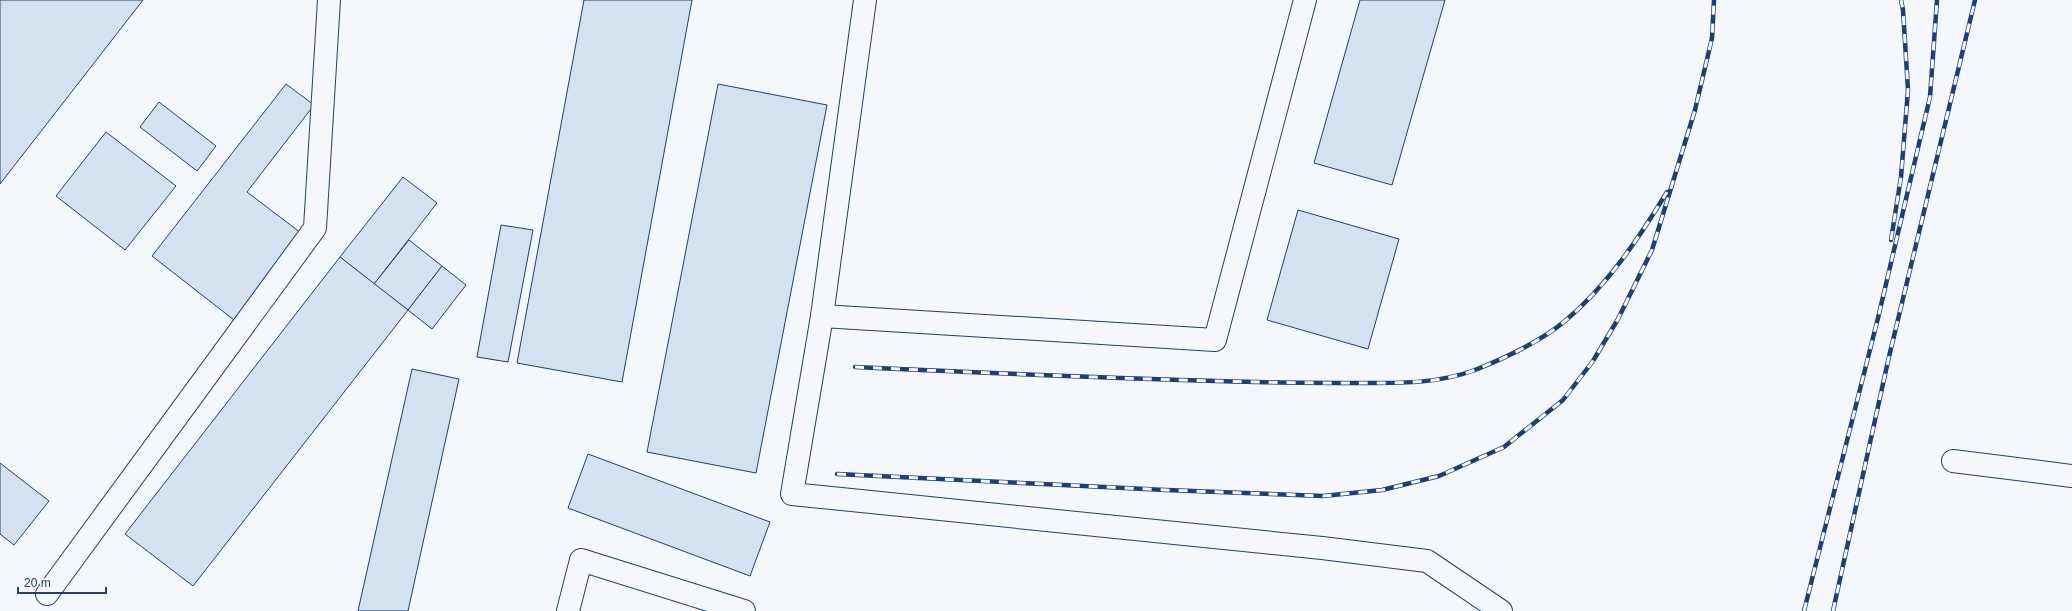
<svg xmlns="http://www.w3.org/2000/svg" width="2072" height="611" viewBox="0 0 2072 611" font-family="Helvetica,sans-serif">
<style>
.building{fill:#d5e0f0;stroke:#1d3f73}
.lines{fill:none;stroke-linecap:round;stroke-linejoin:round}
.minor-casing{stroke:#1d3f73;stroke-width:24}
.minor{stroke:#f4f7fb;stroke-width:22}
.rail-casing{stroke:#1d3f73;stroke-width:4.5}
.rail{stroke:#f4f7fb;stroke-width:3;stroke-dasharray:9;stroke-linecap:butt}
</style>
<rect width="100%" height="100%" fill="#f4f7fb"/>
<g class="building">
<path d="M0,0H143L0,184Z"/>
<path d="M584,0H692L622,382L517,363Z"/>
<path d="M1360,0H1445L1392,185L1314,163Z"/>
<path d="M286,84L314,105L247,192L301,233L234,320L152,256Z"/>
<path d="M718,84L827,105L756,473L647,452Z"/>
<path d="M159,102L216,146L197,171L140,127Z"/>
<path d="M106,132L176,186L125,250L56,196Z"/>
<path d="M403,177L437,203L374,284L340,257Z"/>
<path d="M1298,210L1399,239L1368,349L1267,320Z"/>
<path d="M501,225L533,230L508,362L477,357Z"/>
<path d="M409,240L442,266L408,310L374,284Z"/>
<path d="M340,257L408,310L193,586L125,534Z"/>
<path d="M442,266L466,285L432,329L408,310Z"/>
<path d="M412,369L459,379L408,611H358Z"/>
<path d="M588,454L770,522L750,576L568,508Z"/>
<path d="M0,463L49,501L14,545L0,534Z"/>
</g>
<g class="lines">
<defs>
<g id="minor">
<path d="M1305,0L1215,340L822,316L792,494L1322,548L1427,561L1501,611"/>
<path d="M822,316L865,0"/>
<path d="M1953,461L2072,476"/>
<path d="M47,594L315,228L329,0"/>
<path d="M568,611L581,560L744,611"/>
</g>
</defs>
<use href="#minor" class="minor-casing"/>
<use href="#minor" class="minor"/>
<defs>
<g id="rail">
<path d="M1891,240L1901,177L1908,90L1903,10L1901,0"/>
<path d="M855,367C989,373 1123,379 1257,382C1294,383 1332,383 1369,383C1405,383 1440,383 1475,370C1505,358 1540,342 1565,321C1607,286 1639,238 1667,192"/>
<path d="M837,474L1166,490L1323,496L1382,490L1439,476L1504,447L1563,400L1593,361L1618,319L1652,250L1695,110L1712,38L1714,0"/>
<path d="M1804,611L1878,318L1930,97L1937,0"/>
<path d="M1833,611L1888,361L1975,0"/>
</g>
</defs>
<use href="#rail" class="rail-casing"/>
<use href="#rail" class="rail"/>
</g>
<path d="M18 587v6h88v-6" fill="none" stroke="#1d3f73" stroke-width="2"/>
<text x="24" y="587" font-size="12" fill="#1d3f73" stroke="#f4f7fb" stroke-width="3" paint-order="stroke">20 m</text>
</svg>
